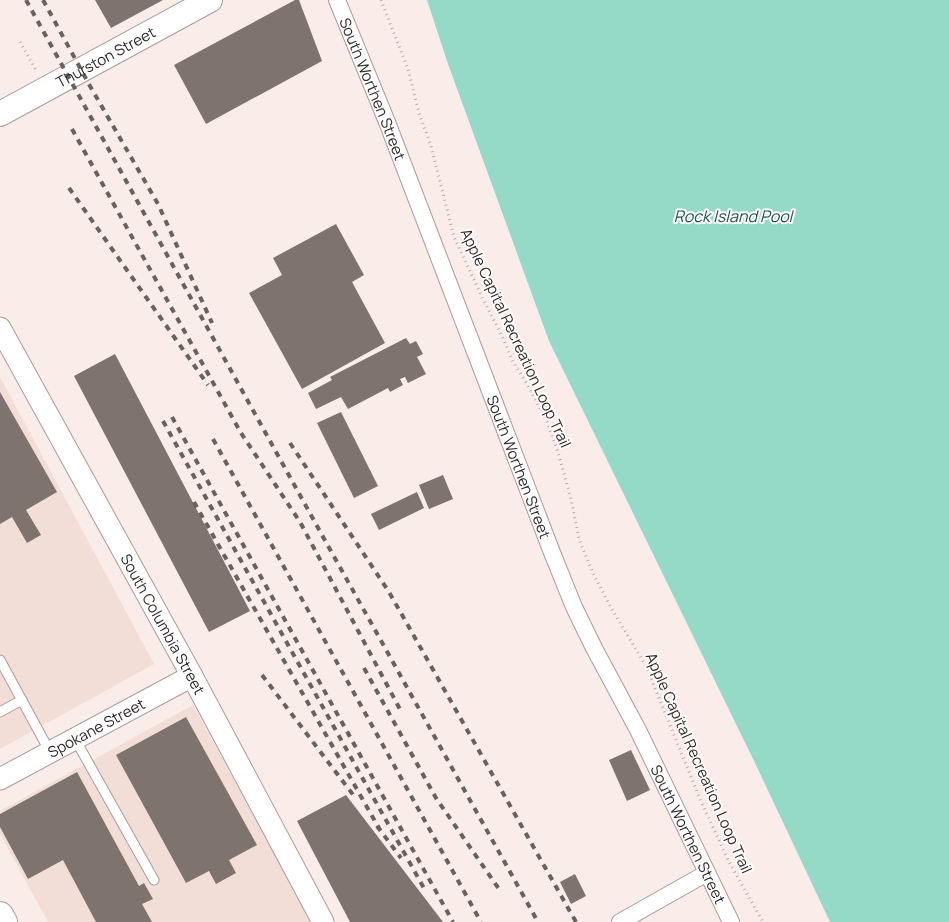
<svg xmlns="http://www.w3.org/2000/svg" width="949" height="922" viewBox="0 0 949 922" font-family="Manrope,sans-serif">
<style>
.built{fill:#f3ddd7}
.water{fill:#95d9c7}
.building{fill:#7f7370}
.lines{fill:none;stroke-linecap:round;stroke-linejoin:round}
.service-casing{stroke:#a99c99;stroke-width:11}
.minor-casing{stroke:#a99c99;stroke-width:18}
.tertiary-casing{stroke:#a99c99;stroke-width:23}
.secondary-casing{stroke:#a99c99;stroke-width:26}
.primary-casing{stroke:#a99c99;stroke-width:28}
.path{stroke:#b8adaa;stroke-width:3;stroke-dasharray:1 4;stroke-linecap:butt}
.service{stroke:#fff;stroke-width:9}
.minor{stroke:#fff;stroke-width:16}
.tertiary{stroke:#fff;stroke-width:21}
.secondary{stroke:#fff;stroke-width:24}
.primary{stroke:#fff;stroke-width:26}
.rail{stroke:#68615f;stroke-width:4;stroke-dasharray:6 6;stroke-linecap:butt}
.labels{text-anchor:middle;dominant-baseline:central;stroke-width:4;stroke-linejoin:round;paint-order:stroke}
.street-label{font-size:15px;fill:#2f2a29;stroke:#fffcfb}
.water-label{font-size:16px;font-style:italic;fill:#1b5448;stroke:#fffcfb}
</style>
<rect width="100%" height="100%" fill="#faece8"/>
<g class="built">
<path d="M0,377L154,664L0,749Z"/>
<path d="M193,705L312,922H48L0,834V811Z"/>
</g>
<path class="water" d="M427,0H949V922H830L756,765L549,341L448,64Z"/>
<g class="building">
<path d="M95,0H163L111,28Z"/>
<path d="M295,0H299L322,61L206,124L174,65Z"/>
<path d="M336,224L364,275L352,282L385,343L302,389L249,293L282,275L273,258Z"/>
<path d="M406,338L410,344L416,341L423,354L417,357L426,374L408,383L405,377L400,379L403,385L390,392L388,388L348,409L341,397L316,409L308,393L332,380L330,377Z"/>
<path d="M115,354L250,611L209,632L74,376Z"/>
<path d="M0,392L57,492L26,510L41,535L27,543L12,517L0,524Z"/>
<path d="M341,412L378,486L354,498L317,423Z"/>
<path d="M443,475L453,499L429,509L419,485Z"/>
<path d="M417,492L424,508L379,530L371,514Z"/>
<path d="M186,717L257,845L229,860L236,873L216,884L209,871L186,883L116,755Z"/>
<path d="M631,750L650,790L627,801L609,760Z"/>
<path d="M77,772L139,886L144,883L153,899L142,904L152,922H96L63,860L28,879L0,827V814Z"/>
<path d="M346,795L443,922H350L297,821Z"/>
<path d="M575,874L586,896L571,904L560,882Z"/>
</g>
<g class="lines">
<defs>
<g id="service">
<path d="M0,660L50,752"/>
<path d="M0,712L22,700"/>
<path d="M75,739L154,880"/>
</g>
<g id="minor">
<path id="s1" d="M337,0L387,122L551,550L574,607L594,648L638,730L731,922"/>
<path d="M620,922L707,873"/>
</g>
<g id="tertiary">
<path id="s2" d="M0,328L192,676L323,922"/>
<path id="s3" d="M0,779L192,676"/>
</g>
<g id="secondary">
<path id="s4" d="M0,114L210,0"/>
</g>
<path id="primary" d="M0,915L4,922"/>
</defs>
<use href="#service" class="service-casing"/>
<use href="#minor" class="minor-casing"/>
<use href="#tertiary" class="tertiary-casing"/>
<use href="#secondary" class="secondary-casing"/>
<use href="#primary" class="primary-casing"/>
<g class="path">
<path d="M381,0L408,69L419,113L431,146L454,237L483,299L503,338L512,360L527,384L547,422L558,452L571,499L579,539L592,571L610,606L646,666L700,799L728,860L763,922"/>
<path d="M20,42L37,72"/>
</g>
<use href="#service" class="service"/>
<use href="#minor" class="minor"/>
<use href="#tertiary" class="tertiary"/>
<use href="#secondary" class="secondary"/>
<use href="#primary" class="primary"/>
<g class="rail">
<path d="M26,0L322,535L538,922"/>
<path d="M43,0L90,86L158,204L212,323"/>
<path d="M72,129L241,433L300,522L402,713"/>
<path d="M69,188L208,385"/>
<path d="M172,417L453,922"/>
<path d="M163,421L425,890"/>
<path d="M213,439L481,922"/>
<path d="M290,443L389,592L576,922"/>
<path d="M194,502L380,830"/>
<path d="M364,668L436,798L501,892"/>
<path d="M262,675L354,796"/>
<path d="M377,826L401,858"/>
</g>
</g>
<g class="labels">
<g class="street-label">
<text stroke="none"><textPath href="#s4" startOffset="120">Thurston Street</textPath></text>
<text stroke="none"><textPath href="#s1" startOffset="96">South Worthen Street</textPath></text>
<text transform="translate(516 338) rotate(65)">Apple Capital Recreation Loop Trail</text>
<text stroke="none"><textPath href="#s1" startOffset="501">South Worthen Street</textPath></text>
<text stroke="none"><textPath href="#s2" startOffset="338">South Columbia Street</textPath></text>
<text stroke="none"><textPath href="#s3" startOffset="109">Spokane Street</textPath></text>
<text transform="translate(699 763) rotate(66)">Apple Capital Recreation Loop Trail</text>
<text stroke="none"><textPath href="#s1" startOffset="906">South Worthen Street</textPath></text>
</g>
<g class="water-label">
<text x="733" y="216">Rock Island Pool</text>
</g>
</g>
</svg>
